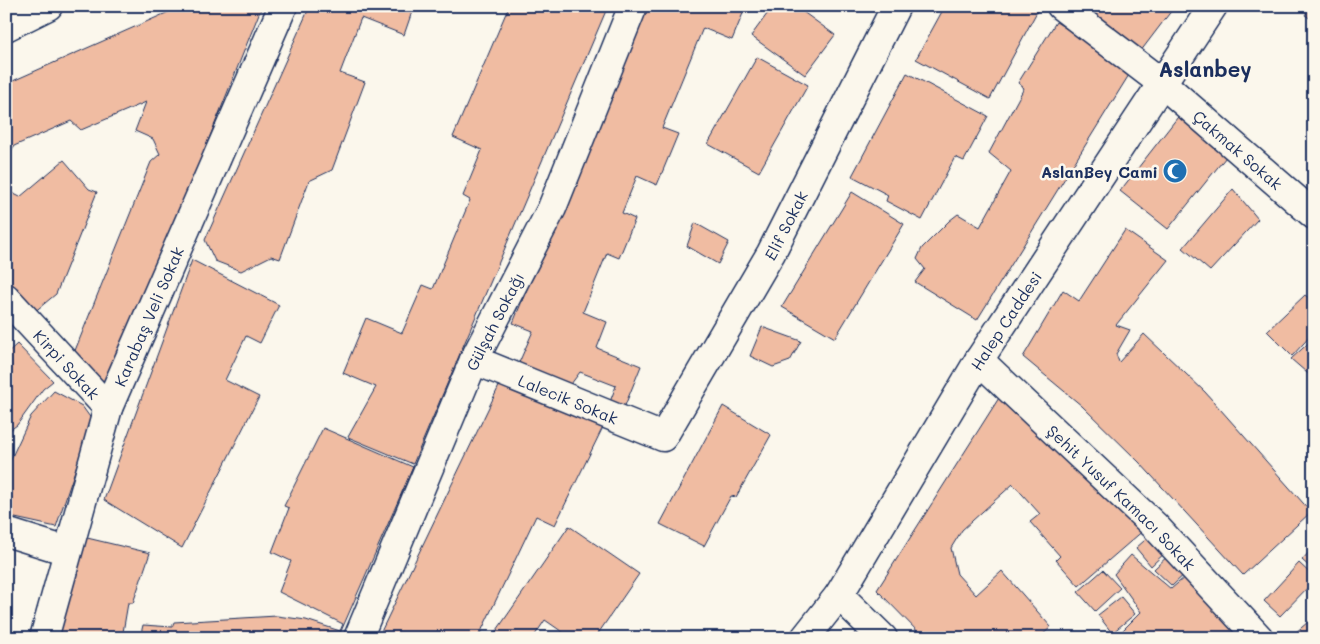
<svg xmlns="http://www.w3.org/2000/svg" width="1320" height="644" viewBox="0 0 1320 644" font-family="Mali,sans-serif">
<style>
.building{fill:#f0bca2;stroke:#1b2f5e}
.lines{fill:none;stroke-linecap:round;stroke-linejoin:round}
.minor-casing{stroke:#1b2f5e;stroke-width:31}
.major-casing{stroke:#1b2f5e;stroke-width:31}
.minor{stroke:#fbf7ec;stroke-width:28}
.major{stroke:#fbf7ec;stroke-width:28}
.labels{text-anchor:middle;dominant-baseline:central;stroke-width:5;stroke-linejoin:round;paint-order:stroke}
.street-label{font-size:16px;fill:#1b2f5e;stroke:#fbf7ec}
.poi-label{font-size:16px;font-weight:bold;fill:#1b2f5e;stroke:#fbf7ec;text-anchor:end}
.district-label{font-size:21px;font-weight:bold;fill:#1b2f5e;stroke:#fbf7ec}
</style>
<rect width="100%" height="100%" fill="#fbf7ec"/>
<filter id="ink" filterUnits="userSpaceOnUse"><feTurbulence type="fractalNoise" baseFrequency=".02" numOctaves="2"/><feDisplacementMap in="SourceGraphic" scale="10" xChannelSelector="R" yChannelSelector="G"/><feConvolveMatrix kernelMatrix="1 2 1 2 8 2 1 2 1" color-interpolation-filters="sRGB"/></filter>
<g filter="url(#ink)">
<g class="building">
<path d="M182,6H262L115,374L101,385L74,353L151,162L160,154L153,139L135,131L146,102L81,130L71,121L14,146L6,161V84Z"/>
<path d="M310,6H414L404,35L361,18L340,73L365,82L332,170L309,181L280,259L271,256L241,271L215,261L205,240Z"/>
<path d="M509,6H608L413,464L348,437L376,387L343,373L366,318L402,333L423,285L433,289L470,200L463,196L482,150L453,137Z"/>
<path d="M643,6H746L732,40L703,28L662,128L678,134L657,185L637,176L622,213L635,219L619,258L607,253L583,312L607,322L597,348L641,366L622,413L608,407L616,386L580,372L568,388L518,365L533,331L513,323Z"/>
<path d="M773,6H795L835,35L805,75L751,36Z"/>
<path d="M945,6H1040L990,99L916,59Z"/>
<path d="M1072,6H1175L1134,60Z"/>
<path d="M1311,6H1314V21L1305,15Z"/>
<path d="M1056,22L1132,70L977,320L915,282L925,269L917,259L922,248L949,221L958,214L980,227L1011,171L989,153L1024,88L1018,83Z"/>
<path d="M757,57L808,85L759,172L708,144Z"/>
<path d="M907,73L988,116L964,161L955,157L922,220L886,201L888,195L852,176Z"/>
<path d="M1181,113L1230,152L1168,229L1120,191Z"/>
<path d="M1314,158V168L1309,164Z"/>
<path d="M64,160L89,189L97,192L56,294L33,313L6,280V190L20,197Z"/>
<path d="M1233,189L1258,219L1210,271L1183,248Z"/>
<path d="M852,192L904,224L835,338L782,307Z"/>
<path d="M695,223L729,242L718,264L687,246Z"/>
<path d="M1125,230L1168,260L1116,325L1130,330L1116,354L1119,362L1144,334L1205,392L1311,512L1243,575L1139,462L1082,406L1023,357L1063,290L1079,301Z"/>
<path d="M192,260L279,305L260,343L246,336L225,380L259,397L182,548L104,500Z"/>
<path d="M1305,295L1314,302V332L1292,356L1267,331Z"/>
<path d="M762,327L801,341L790,361L773,367L750,356Z"/>
<path d="M1314,338V379L1291,359Z"/>
<path d="M17,344L53,381L43,389L17,425L6,433V354Z"/>
<path d="M501,382L555,408L557,402L604,425L555,525L536,516L478,638H378Z"/>
<path d="M1004,390L1145,529L1079,586L1056,560L1060,556L1030,522L1040,514L1013,484L962,530L951,548L957,574L976,595L1002,571L1051,627L1039,638H924L877,590Z"/>
<path d="M54,391L82,406L92,420L56,527L6,516V477L9,463L31,416Z"/>
<path d="M723,406L771,435L736,497L731,496L704,546L660,524Z"/>
<path d="M323,428L413,467L338,638H140L143,625L172,627L174,622L277,616L306,620L340,631L343,624L279,592L291,561L272,552L289,508L284,506Z"/>
<path d="M569,526L639,574L595,638H571L545,620L533,638H502L495,633Z"/>
<path d="M1153,533L1168,550L1151,566L1136,548Z"/>
<path d="M83,537L150,553L133,603H128L122,638H56Z"/>
<path d="M1173,551L1190,569L1172,586L1154,569Z"/>
<path d="M1310,551L1314,554L1312,569L1302,560Z"/>
<path d="M1131,555L1171,589L1192,571L1252,638H1127L1121,632L1141,612L1114,574Z"/>
<path d="M1299,563L1314,577V581L1280,616L1264,601Z"/>
<path d="M1103,570L1120,588L1095,611L1078,592Z"/>
<path d="M1121,597L1135,614L1112,633L1098,615Z"/>
<path d="M1314,617V638H1299L1295,633Z"/>
<path d="M855,633L861,638H850Z"/>
</g>
<g class="lines">
<defs>
<g id="minor">
<path id="s1" d="M1061,6L1163,84L1314,215"/>
<path id="s2" d="M6,298L108,408"/>
<path id="s3" d="M474,360L663,437L771,253L896,6"/>
<path id="s4" d="M979,360L1155,526L1259,638"/>
<path d="M6,532L67,551"/>
<path d="M839,595L883,638"/>
<path id="s5" d="M44,638L108,408L283,6"/>
<path id="s6" d="M358,638L474,360L552,208L633,6"/>
<path id="s7" d="M805,638L839,595L979,360L1213,6"/>
</g>
<path id="major" d="M6,27L48,6"/>
</defs>
<use href="#minor" class="minor-casing"/>
<use href="#major" class="major-casing"/>
<use href="#minor" class="minor"/>
<use href="#major" class="major"/>
</g>
</g>
<defs>
<symbol id="mosque-disc" viewBox="-11 -11 22 22"><circle r="9.5" fill="#1f6fb2" stroke="#fbf7ec"/><path d="M3.5-4.9A6 6 0 1 0 3.5 4.9A5 5 0 1 1 3.5-4.9Z" fill="#fff"/></symbol>
</defs>
<g fill-rule="evenodd">
<use href="#mosque-disc" x="1161" y="157" width="28" height="28"/>
</g>
<g class="labels">
<g class="street-label">
<text stroke="none"><textPath href="#s1" startOffset="228">Çakmak Sokak</textPath></text>
<text stroke="none"><textPath href="#s3" startOffset="449">Elif Sokak</textPath></text>
<text stroke="none"><textPath href="#s5" startOffset="339">Karabaş Veli Sokak</textPath></text>
<text stroke="none"><textPath href="#s7" startOffset="376">Halep Caddesi</textPath></text>
<text stroke="none"><textPath href="#s6" startOffset="345">Gülşah Sokağı</textPath></text>
<text stroke="none"><textPath href="#s2" startOffset="90">Kirpi Sokak</textPath></text>
<text stroke="none"><textPath href="#s3" startOffset="102">Lalecik Sokak</textPath></text>
<text stroke="none"><textPath href="#s4" startOffset="198">Şehit Yusuf Kamacı Sokak</textPath></text>
</g>
<g class="poi-label">
<text x="1158" y="171">AslanBey Cami</text>
</g>
<g class="district-label">
<text x="1205" y="68">Aslanbey</text>
</g>
</g>
<rect width="1320" height="644" fill="none" stroke="#fbf7ec" stroke-width="25"/>
<rect x="12" y="12" width="1295" height="619" fill="none" stroke="#1b2f5e" stroke-width="2" filter="url(#ink)"/>
</svg>
